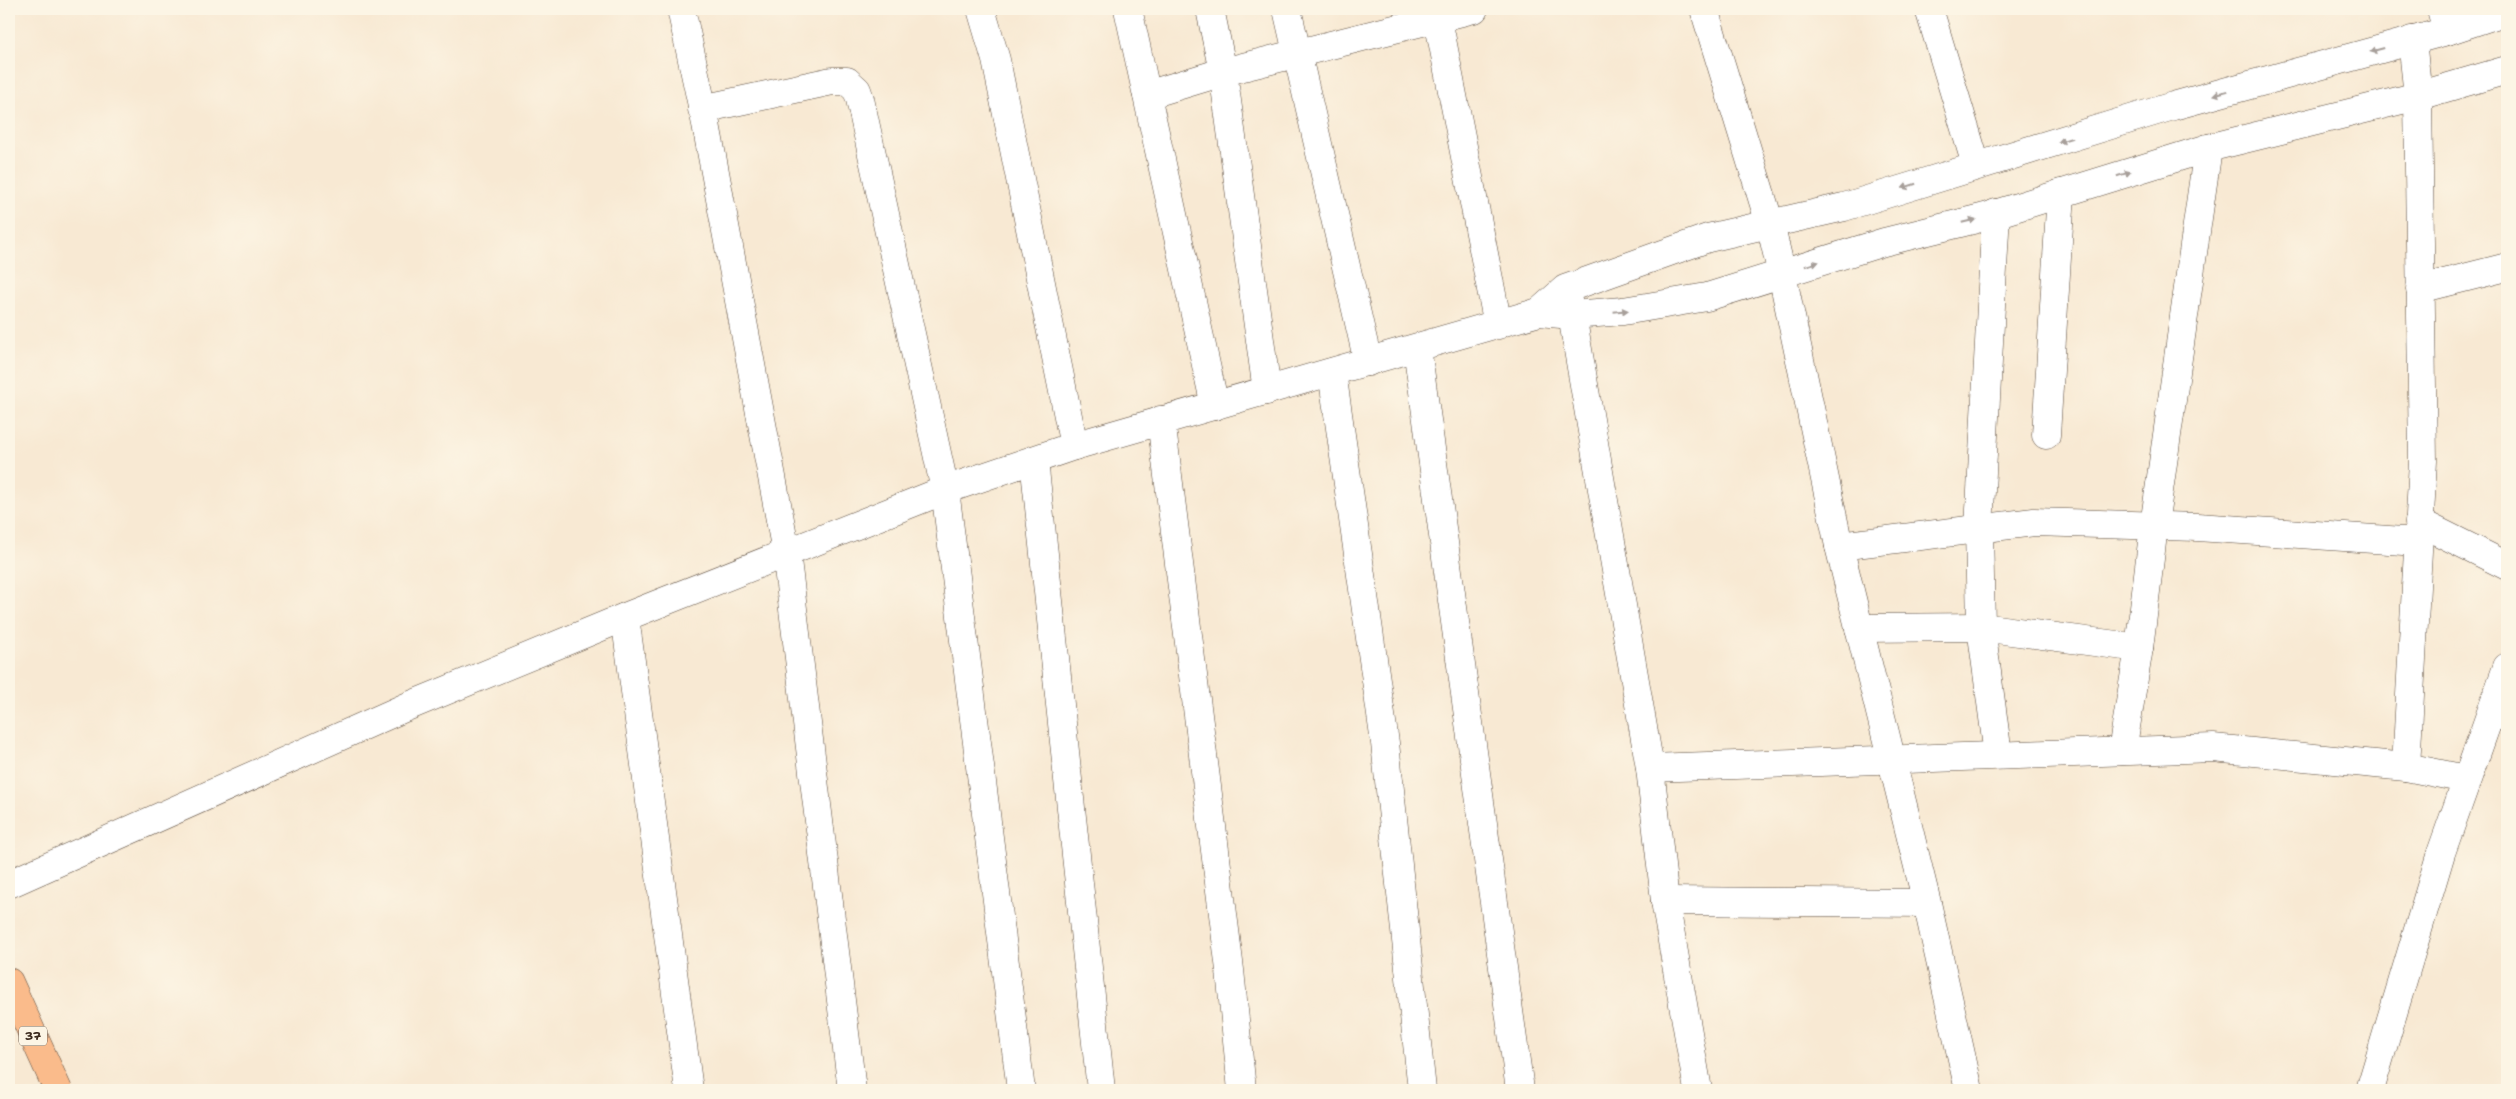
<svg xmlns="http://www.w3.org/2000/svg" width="2516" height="1099" viewBox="0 0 2516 1099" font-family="'Shantell Sans',sans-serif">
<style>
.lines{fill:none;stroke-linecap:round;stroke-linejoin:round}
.minor-casing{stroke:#574739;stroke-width:29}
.highway-casing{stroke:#574739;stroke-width:29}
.minor{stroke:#fff;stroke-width:28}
.highway{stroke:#fabb8b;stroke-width:28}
.oneway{fill:#a79f9a}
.labels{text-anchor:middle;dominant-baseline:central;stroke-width:4;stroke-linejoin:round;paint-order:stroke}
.shield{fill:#fcf5e5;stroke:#75675a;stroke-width:1}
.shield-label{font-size:12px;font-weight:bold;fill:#3b2a1e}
</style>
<rect width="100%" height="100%" fill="#fcf5e5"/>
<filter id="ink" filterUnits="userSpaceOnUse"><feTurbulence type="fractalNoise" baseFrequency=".02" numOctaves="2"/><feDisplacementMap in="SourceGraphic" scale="10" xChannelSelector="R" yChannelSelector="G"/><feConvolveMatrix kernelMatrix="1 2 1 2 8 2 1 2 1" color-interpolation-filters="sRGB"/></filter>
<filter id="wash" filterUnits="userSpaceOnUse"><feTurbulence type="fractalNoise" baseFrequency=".0096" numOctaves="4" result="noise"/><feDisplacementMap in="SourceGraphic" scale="20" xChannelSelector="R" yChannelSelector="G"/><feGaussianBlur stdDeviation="1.12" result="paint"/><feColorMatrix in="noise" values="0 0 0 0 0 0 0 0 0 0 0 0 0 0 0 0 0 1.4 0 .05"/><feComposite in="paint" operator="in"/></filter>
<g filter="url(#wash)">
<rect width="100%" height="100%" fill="#f8e9d3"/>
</g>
<g filter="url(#ink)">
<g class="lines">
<defs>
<g id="minor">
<path d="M681,9L706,124L786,552L852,1090"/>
<path d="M981,9L996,60L1074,446"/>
<path d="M1128,9L1215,406"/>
<path d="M1210,9L1223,72L1267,391"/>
<path d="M1287,9L1368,362"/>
<path d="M1436,9L1498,325"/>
<path d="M1704,9L1770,224L1782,274L1839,546L1927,903L1969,1090"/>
<path d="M1929,9L1976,165"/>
<path d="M2441,9L2447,31"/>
<path d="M1147,95L1223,72L1474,9"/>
<path d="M702,109L832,81H847L857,90L860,99L945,490L1021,1090"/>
<path d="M1996,213L1979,528L1981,627L1998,755"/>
<path d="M2420,289L2507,267"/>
<path d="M1567,298L1572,315L1650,768L1665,901L1698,1090"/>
<path d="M1539,312L1565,289L1708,238L1844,207L2173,106L2447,31L2507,11"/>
<path d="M1417,348L1520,1090"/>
<path d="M1332,372L1385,743L1422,1090"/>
<path d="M1161,420L1230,970L1242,1090"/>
<path d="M2046,435L2061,193"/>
<path d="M1034,460L1101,1090"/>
<path d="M2419,522L2507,566"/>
<path d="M1839,546L2034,522L2197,527L2418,542"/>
<path d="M625,617L689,1090"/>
<path d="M1859,628L1981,627L2139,648"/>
<path d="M2122,751L2139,648L2154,526L2208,148"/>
<path d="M2406,767L2423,461L2418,96L2412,40"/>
<path d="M1650,768L2213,748L2406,767L2466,779"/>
<path d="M9,884L404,708L625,617L945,490L1074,446L1539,312L1572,315L1623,311L1707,297L1884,242L1985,217L2208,148L2418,96L2507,70"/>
<path d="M1665,901L1927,903"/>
<path d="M2370,1090L2441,853L2507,667"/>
</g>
<path id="highway" d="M9,982L58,1090"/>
</defs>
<use href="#minor" class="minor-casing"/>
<use href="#highway" class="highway-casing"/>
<use href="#minor" class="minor"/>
<use href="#highway" class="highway"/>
</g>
<defs><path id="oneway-solid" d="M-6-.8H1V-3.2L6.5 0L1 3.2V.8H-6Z" transform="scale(1.25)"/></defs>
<g class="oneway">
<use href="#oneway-solid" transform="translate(2377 50) rotate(165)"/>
<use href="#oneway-solid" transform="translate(2220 93) rotate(165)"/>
<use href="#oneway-solid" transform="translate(2065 140) rotate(163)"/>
<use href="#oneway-solid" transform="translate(2124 174) rotate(-17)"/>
<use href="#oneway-solid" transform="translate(1909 186) rotate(162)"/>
<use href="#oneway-solid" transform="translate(1969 221) rotate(-14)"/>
<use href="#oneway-solid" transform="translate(1812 264) rotate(-17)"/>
<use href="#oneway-solid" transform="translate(1621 311) rotate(-6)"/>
</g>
</g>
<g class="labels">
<rect class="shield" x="19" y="1026.5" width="28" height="19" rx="4"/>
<g class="shield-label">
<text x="33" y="1036">37</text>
</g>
</g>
<rect width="2516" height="1099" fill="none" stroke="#fcf5e5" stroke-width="30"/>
</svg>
